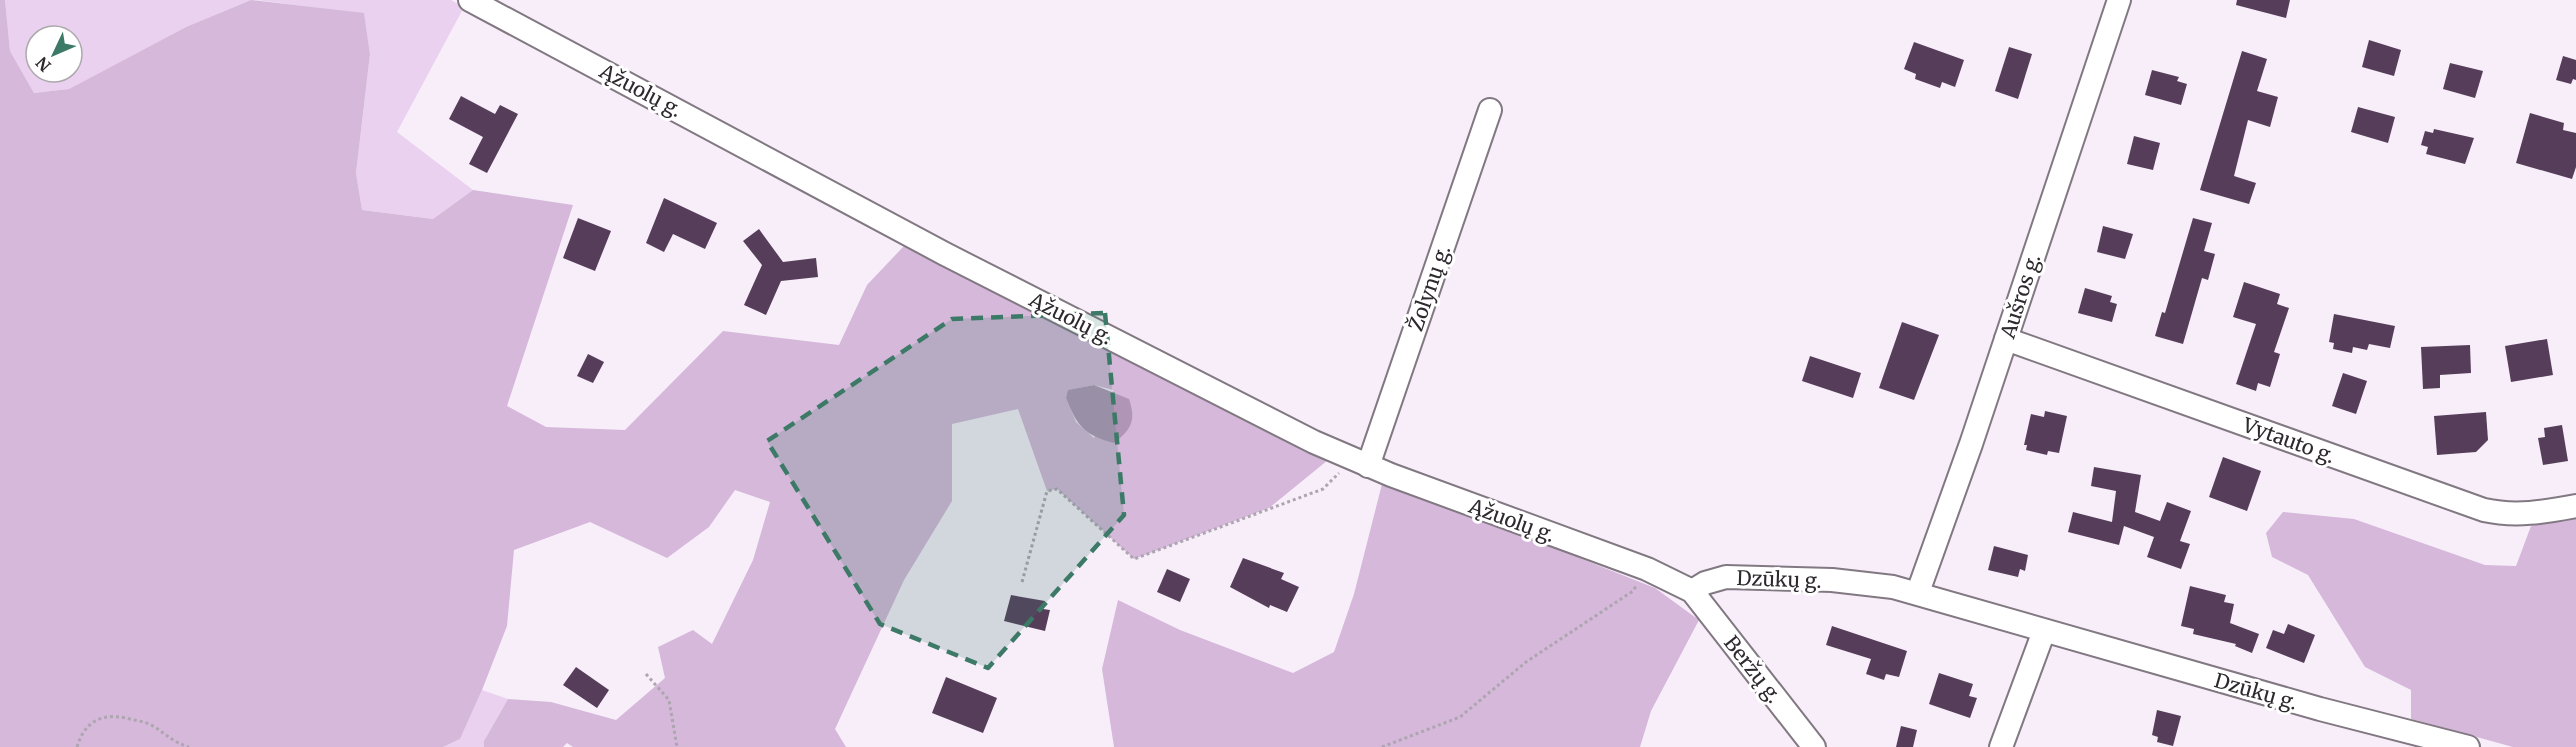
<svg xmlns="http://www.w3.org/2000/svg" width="2576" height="747" viewBox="0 0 2576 747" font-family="Merriweather,serif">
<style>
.green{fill:#ead1ef;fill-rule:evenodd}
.forest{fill:#d5b8da;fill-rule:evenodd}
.water{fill:#b195b6}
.building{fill:#563e5a}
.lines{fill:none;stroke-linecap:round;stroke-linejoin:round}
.minor-casing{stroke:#817882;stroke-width:26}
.path{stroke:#ada5af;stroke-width:3;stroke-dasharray:3 3;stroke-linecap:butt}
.minor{stroke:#fff;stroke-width:22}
.marked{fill:#3c7a67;fill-opacity:0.2;stroke:#3c7a67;stroke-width:4.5;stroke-dasharray:12 8;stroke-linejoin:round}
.labels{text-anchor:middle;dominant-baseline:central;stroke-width:6;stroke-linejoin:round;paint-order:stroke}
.street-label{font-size:20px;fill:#2d292d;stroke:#fff}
</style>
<rect width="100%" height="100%" fill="#f8eefa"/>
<g class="green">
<path d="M5,0H251L186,27L69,89L34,93L10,51ZM36,36H72V72H36Z"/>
<path d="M257,0H451L464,7L397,132L473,190L433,219L362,210L356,173L370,54L364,14Z"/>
<path d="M482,690L508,699L484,741V747H443L460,739Z"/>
</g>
<g class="forest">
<path d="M0,0H5L10,51L34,93L69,89L186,27L251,0L364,13L370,54L356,173L362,210L433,219L473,190L573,205L507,406L546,427L625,430L723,331L839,345L867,285L904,246L1328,460L1269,508L1134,559L1057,489L1047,491L1018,409L952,424V501L904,580L835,729L846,747H573L567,743L563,747H484V741L508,699L551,702L616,720L665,678L658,647L693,630L712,644L753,560L770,502L735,490L709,527L667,558L590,522L514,550L507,626L482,690L460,739L443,747H0ZM1094,385L1113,390L1094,438L1076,422L1066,398L1069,390Z"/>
<path d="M1383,480L1655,588L1699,620L1651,711L1640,747H1114L1102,669L1118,600L1180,630L1293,673L1334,652L1354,594Z"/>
<path d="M2283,512L2354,519L2485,565L2516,566L2531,526L2576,517V747H2513L2411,719V690L2365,667L2308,575L2272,557L2266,533Z"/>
</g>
<path class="water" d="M1094,385L1129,399C1136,420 1132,429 1114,443C1084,435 1077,426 1066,398L1068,390Z"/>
<g class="building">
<path d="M2237,0H2290L2286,18L2236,5Z"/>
<path d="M2369,40L2401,50L2394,76L2362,67Z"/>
<path d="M1914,42L1964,60L1955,87L1942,82L1940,88L1915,79L1916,74L1904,69Z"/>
<path d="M2009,47L2032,54L2018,99L1995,91Z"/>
<path d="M2242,51L2267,59L2257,91L2278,97L2270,127L2248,120L2234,176L2256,183L2249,204L2200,190Z"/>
<path d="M2563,56L2576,60V80L2573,79L2571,84L2556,80Z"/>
<path d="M2450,63L2483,71L2475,98L2443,89Z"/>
<path d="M2152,70L2179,77L2177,81L2187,84L2181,105L2145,95Z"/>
<path d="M461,96L495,114L500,105L518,114L487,173L469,164L483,137L449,119Z"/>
<path d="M2358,107L2395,117L2388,143L2351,132Z"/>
<path d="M2530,113L2564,123L2563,130L2576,133V167L2572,179L2516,163Z"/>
<path d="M2434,129L2474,138L2465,164L2426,154L2428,147L2421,145L2425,131L2433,133Z"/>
<path d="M2134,136L2160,143L2153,170L2127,164Z"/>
<path d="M664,198L717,223L705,249L673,234L664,252L646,243Z"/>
<path d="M578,218L611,231L595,271L563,258Z"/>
<path d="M2193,218L2212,223L2204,251L2215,254L2208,280L2202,278L2183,344L2155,336L2162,312L2165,313Z"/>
<path d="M2103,226L2133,234L2125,259L2097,252Z"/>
<path d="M759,229L783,262L816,258L818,277L781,281L766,315L744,305L762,265L743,241Z"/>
<path d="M2244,282L2280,294L2277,304L2289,308L2274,352L2280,354L2270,387L2258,383L2256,391L2236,384L2256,324L2233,317Z"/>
<path d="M2085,288L2112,296L2110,302L2117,304L2112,322L2078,313Z"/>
<path d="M2334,314L2395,326L2390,348L2369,344L2367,350L2353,347L2352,353L2333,349L2334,343L2329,342Z"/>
<path d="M1902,322L1939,335L1914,400L1879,388Z"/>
<path d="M2547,339L2553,375L2511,382L2505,346Z"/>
<path d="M2470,345L2471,373L2440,375V388L2423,389L2421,347Z"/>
<path d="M588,354L604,362L593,383L577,376Z"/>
<path d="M1810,356L1861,373L1853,398L1802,381Z"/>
<path d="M2343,373L2367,381L2356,414L2332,406Z"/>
<path d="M2045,411L2067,416L2059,453L2048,451L2047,455L2026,450L2027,445H2024L2031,414L2044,417Z"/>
<path d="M2486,412L2488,440L2476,452L2437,455L2434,416Z"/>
<path d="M2562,425L2568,461L2543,465L2538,438L2545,437L2544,428Z"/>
<path d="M2223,457L2261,471L2247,511L2209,497Z"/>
<path d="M2094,467L2141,475L2135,512L2160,521L2167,502L2191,511L2180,541L2190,544L2181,569L2147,557L2154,537L2124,526L2119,545L2068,532L2073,512L2116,523L2112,522L2116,491L2091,486Z"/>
<path d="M1994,546L2028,555L2025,571L2020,569L2018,577L1988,570Z"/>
<path d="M1243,558L1284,573L1281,579L1299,587L1287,612L1270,605L1269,608L1230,587Z"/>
<path d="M1167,569L1190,579L1180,602L1157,592Z"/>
<path d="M2190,586L2226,595L2224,602L2234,604L2230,623L2259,634L2252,653L2235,646L2236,644L2193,634L2194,629L2181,626Z"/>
<path d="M1011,595L1045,601L1043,609L1050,610L1045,631L1004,621Z"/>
<path d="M2288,624L2315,635L2304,663L2266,648L2273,630L2284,634Z"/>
<path d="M1832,626L1907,651L1899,677L1886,674L1884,680L1866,674L1871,659L1826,645Z"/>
<path d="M576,667L609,690L597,708L563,685Z"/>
<path d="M1939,673L1973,684L1969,696L1977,698L1970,718L1929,704Z"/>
<path d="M946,677L997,698L983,733L932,713Z"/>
<path d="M2157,710L2181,716L2173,746L2157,742L2158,737L2152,735Z"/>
<path d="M1901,726L1917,730L1913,747H1896Z"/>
</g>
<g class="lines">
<defs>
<g id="minor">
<path d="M470,0L945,254L1314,442L1391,475L1647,569L1692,591L1814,747"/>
<path d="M2006,339L2484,510C2516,517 2544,512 2576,506"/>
<path d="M1368,466L1490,110"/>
<path d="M1692,591L1705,583L1726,577L1832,580L1893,587L2320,709L2468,747"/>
<path d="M1918,592L1971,444L2119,0"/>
<path d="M2001,747L2044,631"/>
</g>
</defs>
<use href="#minor" class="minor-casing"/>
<g class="path">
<path d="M1022,582L1047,491L1057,489L1134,559L1323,489L1339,473"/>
<path d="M646,674L669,700L677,747"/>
<path d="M77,747C85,720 104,712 130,719C138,721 147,722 153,726C166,734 174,743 189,747"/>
<path d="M1382,747L1460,717L1526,662L1633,591L1636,586"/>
</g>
<use href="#minor" class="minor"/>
</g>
<path class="marked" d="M1105,313L1124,515L988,668L880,624L767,441L952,319Z"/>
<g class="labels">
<g class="street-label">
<text transform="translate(641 90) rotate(28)">Ąžuolų g.</text>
<text transform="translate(1429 288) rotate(-71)">Žolynų g.</text>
<text transform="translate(2020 296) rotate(-72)">Aušros g.</text>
<text transform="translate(1071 318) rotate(27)">Ąžuolų g.</text>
<text transform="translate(2289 440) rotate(20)">Vytauto g.</text>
<text transform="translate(1512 520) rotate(20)">Ąžuolų g.</text>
<text transform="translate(1779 579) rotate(2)">Dzūkų g.</text>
<text transform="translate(1753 669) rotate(52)">Beržų g.</text>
<text transform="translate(2256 691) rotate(16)">Dzūkų g.</text>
</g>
</g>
<g transform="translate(54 54) rotate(226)"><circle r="28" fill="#ffffff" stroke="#aba9ab" stroke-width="1.5"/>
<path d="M0-4.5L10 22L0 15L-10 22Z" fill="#3c7a67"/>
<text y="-9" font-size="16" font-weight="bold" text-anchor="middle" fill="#2d292d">N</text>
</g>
</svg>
